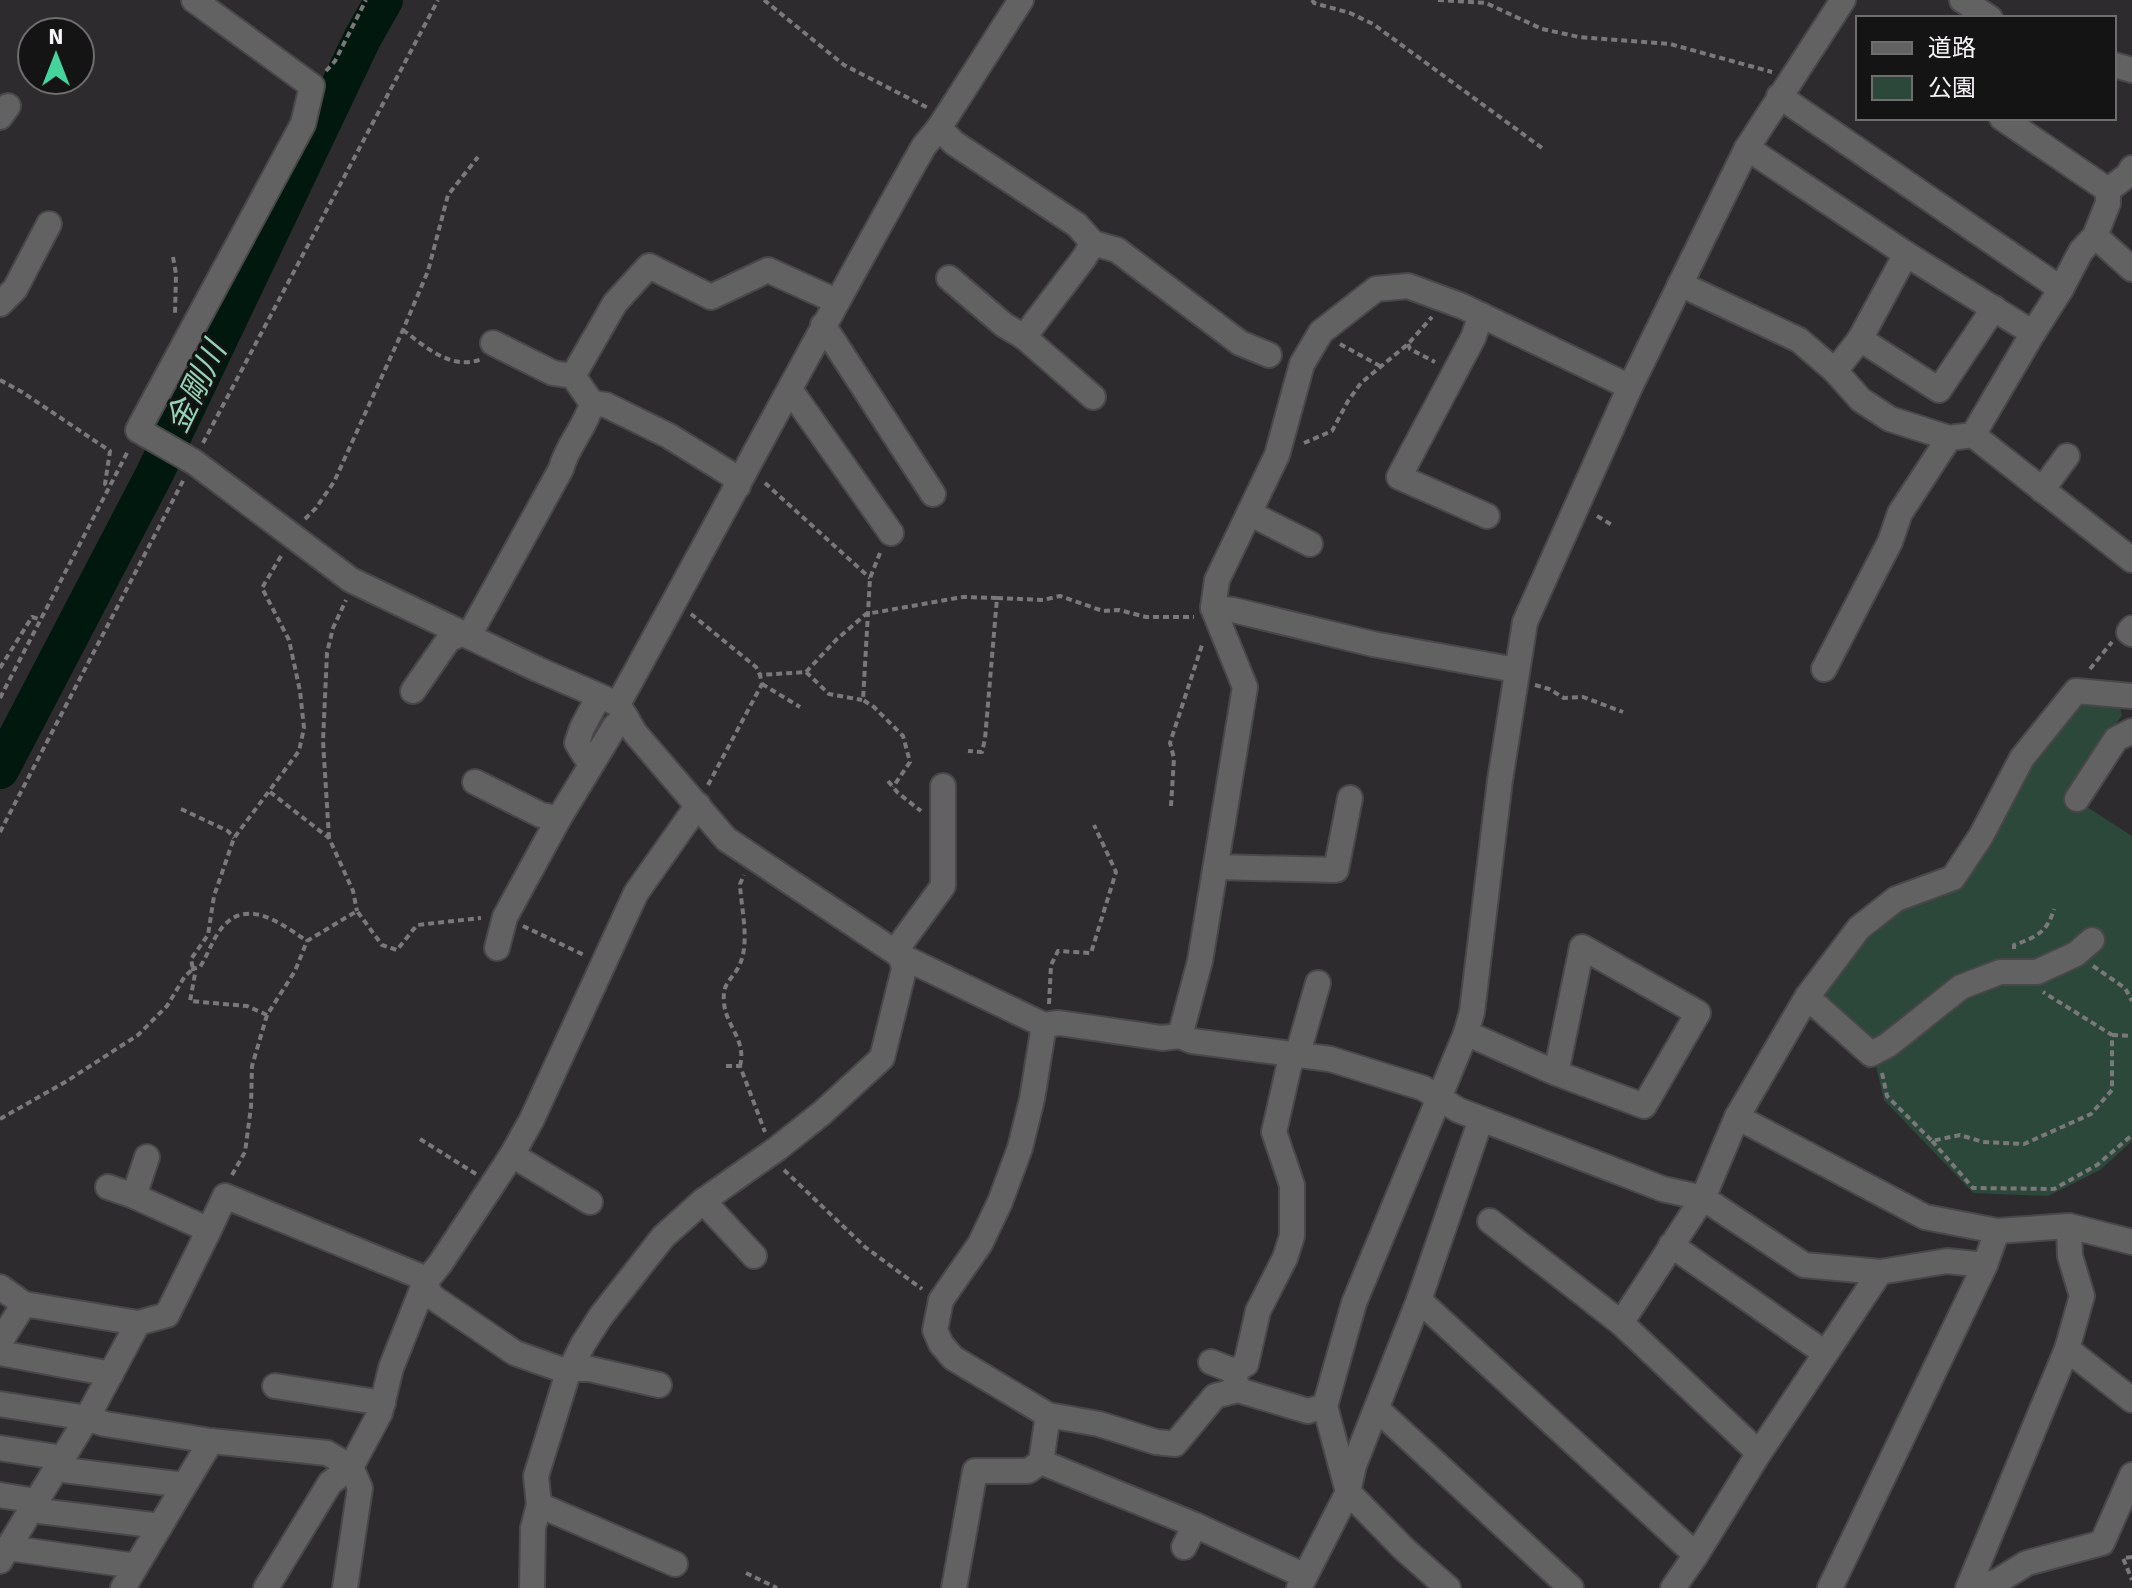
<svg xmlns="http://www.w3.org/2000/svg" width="2132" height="1588" viewBox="0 0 2132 1588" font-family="Signika,'Noto Sans JP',sans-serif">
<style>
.green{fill:#2c483b}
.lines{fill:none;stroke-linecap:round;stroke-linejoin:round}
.river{stroke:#00180e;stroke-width:38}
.minor-casing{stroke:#49474a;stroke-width:28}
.path{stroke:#7a787a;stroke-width:4;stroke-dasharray:6 4;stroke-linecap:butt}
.minor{stroke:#636263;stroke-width:24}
.labels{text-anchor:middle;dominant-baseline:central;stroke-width:6;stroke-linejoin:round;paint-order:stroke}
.water-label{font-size:32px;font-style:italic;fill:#93d4b6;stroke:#151415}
</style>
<rect width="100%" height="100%" fill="#2d2b2e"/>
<path class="green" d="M2079,700H2118L2122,715L2070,796L2132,836V1141L2100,1170L2048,1196L1973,1193L1884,1100L1876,1066L1868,1069L1823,1021L1804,1020L1868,936L1901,907L1950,892L1995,837L2018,784L2035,757Z"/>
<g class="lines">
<path class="river" d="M0,770L154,475L363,37L384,0"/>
<defs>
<g id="minor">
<path d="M194,0L312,86L303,124L138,430L194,462L351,580L537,669L618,704L635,733L726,839L901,956L1044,1025L1059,1023L1162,1038L1180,1036L1192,1041L1330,1059L1423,1088L1458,1110L1663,1189L1703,1198L1737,1117L1807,997L1859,928L1896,899L1953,878L1981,836L2022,758L2076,691L2132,696"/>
<path d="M1962,0L1990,18"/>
<path d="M2114,65L2132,70"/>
<path d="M1779,96L2061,289"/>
<path d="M0,117L8,106"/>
<path d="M2002,118L2108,190"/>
<path d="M939,128L954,143L1077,225L1093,243L1117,250L1240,343L1269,355"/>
<path d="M1747,148L1906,254L2033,333L2061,289L2081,251L2095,236L2108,203V190L2128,175L2132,168"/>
<path d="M2095,236L2132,269"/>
<path d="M1093,243L1084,258L1024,337L1093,397"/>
<path d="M949,278L1004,325L1024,337"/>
<path d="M1680,284L1799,340L1835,371L1861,400L1890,419L1949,438L1973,435L2132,560"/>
<path d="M0,304L15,289L49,224"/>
<path d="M1481,315L1473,338L1399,477L1487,516"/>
<path d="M823,325L933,494"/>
<path d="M1860,339L1939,390L1994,308"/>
<path d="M1835,371L1860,339L1906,254"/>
<path d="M573,376L615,303L649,266L711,297L768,270L836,301"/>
<path d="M791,391L891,533"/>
<path d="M592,403L606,405L669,436L732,475L738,486"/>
<path d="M1973,435L2033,333"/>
<path d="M2042,490L2067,456"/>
<path d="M1249,513L1310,544"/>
<path d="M1213,608L1233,610L1373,644L1516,670"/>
<path d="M2132,628L2129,632L2132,634"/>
<path d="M1824,669L1890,542L1900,513L1949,438"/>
<path d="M413,691L449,639L472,630L561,469C567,445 586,427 592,403L573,376L553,373L493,343"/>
<path d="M618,704C721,518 819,331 924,146L939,128L1021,0"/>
<path d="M593,760L585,756L577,743L582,728L599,696"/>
<path d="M475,782L541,815L559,818L505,917L497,948"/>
<path d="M2077,799L2116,739L2132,731"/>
<path d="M559,818L615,726L626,717"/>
<path d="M1217,867L1336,870L1350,798"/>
<path d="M1807,997L1871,1054L1888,1045L1961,987L2000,972H2037L2076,954L2092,940"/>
<path d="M1044,1025L1032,1099L1020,1148L1000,1202L980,1244L941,1300L935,1330L941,1344L953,1358L1048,1415L1099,1424L1156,1442L1175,1444L1215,1396L1238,1390L1308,1411L1325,1406"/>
<path d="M1466,1033L1556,1073L1644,1106L1698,1013L1582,947L1556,1073"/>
<path d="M1180,1036L1200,961L1245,687L1213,608L1217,580L1277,455L1302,364L1321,332L1376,289L1408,286L1462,306L1630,387"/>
<path d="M1737,1117L1925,1217L1997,1231L2069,1226L2132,1242"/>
<path d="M512,1155L590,1202"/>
<path d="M108,1187L134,1196"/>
<path d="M703,1201L754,1256"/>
<path d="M1490,1221L1621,1323L1703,1198L1804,1265L1880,1272"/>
<path d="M209,1230L225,1196L417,1275L425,1282L431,1296L515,1353L560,1369H590L659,1385"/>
<path d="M1671,1245L1825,1353"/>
<path d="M0,1287L24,1304"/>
<path d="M1419,1300L1481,1119"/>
<path d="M138,1323L167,1315L209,1230L134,1196L147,1157"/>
<path d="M1621,1323L1759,1453L1880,1272L1947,1261L1985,1265L1997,1231"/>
<path d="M0,1342L24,1304L138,1323L87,1418L0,1404"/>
<path d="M2067,1349L2132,1400"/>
<path d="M0,1353L111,1374"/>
<path d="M1211,1362L1234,1371L1237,1388"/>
<path d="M1234,1371L1246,1364L1258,1311L1285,1258L1292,1236V1185L1274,1132L1289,1066L1300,1046L1318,983"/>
<path d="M275,1386L383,1403"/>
<path d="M1377,1409L1571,1588"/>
<path d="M0,1448L63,1458"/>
<path d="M1041,1462L1195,1525L1305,1576"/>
<path d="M56,1469L184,1485"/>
<path d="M0,1495L36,1501"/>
<path d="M539,1505L675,1564"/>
<path d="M31,1510L160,1526"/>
<path d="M1184,1547L1195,1525"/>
<path d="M8,1548L136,1566"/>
<path d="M0,1561L87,1418L105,1424L211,1441L327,1453L351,1467L360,1488L345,1588"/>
<path d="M123,1588L211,1441"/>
<path d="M266,1588L330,1483L351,1467L380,1413L391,1368L425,1282L440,1264L512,1155L532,1119L636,893L698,805"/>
<path d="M532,1588L533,1528L539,1505L536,1476L567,1376L583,1344L601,1316L663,1237L703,1201L778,1148L822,1113L882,1058L904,969L899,946L943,886V786"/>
<path d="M954,1588L975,1471H1028L1041,1462L1048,1415"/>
<path d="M1299,1588L1348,1492L1354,1465L1419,1300L1696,1555L1759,1453"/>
<path d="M1448,1588L1404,1549L1348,1492L1325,1406L1354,1303L1466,1033L1472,1012L1500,780L1525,622L1630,387L1747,148L1843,0"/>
<path d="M1673,1588L1696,1555"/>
<path d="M1830,1588L1985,1265"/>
<path d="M1968,1588L2067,1349L2082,1296L2070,1256L2069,1226"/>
<path d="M1974,1588L1998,1581L2027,1563L2102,1543L2132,1475"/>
</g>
</defs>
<use href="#minor" class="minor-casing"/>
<g class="path">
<path d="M764,0L844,65L928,108"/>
<path d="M1312,0L1314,3L1350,13L1373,24L1542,148"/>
<path d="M1438,0L1486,3L1542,29L1579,37L1670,44L1772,72"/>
<path d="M326,71L335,61L366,0"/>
<path d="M173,257L176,274L175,313"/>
<path d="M403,330C426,347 451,371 482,359"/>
<path d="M1340,344L1380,366"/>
<path d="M1408,344L1410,349L1435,362"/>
<path d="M0,380L22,392L110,451L105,484L108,488"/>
<path d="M203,443L438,0"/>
<path d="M1304,443L1332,431L1348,401L1361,383L1408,344L1432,317"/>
<path d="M765,483L870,578"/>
<path d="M1597,516L1612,525"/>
<path d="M305,519L316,508L334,482L403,330L428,271L448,195L478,157"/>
<path d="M880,553L870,578L863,700L874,707L903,736L910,762L893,787"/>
<path d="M997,598L1043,600L1060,596L1103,611L1119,610L1146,617H1194"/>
<path d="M691,614L756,667L760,675"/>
<path d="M0,668L32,617L39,619"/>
<path d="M2090,669L2112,642"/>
<path d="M806,672L836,640L866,614L963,597L997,598L985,739L982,752L968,751"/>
<path d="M762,684L800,707"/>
<path d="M1535,685L1549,689L1564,698L1583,697L1623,712"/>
<path d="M0,698L128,451"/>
<path d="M888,781L898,793L921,811"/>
<path d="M708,785L762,684L760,675L806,672L829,694L862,700"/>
<path d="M270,792L329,838L353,891L357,911"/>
<path d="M1171,806L1174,758L1170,743L1203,642"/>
<path d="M181,809L228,831L234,838"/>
<path d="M0,832L184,479"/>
<path d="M329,838L323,741L327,653L333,628L346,600"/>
<path d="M523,926L584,955"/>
<path d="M2014,949V945C2036,937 2047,933 2054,909"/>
<path d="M2093,966L2125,988L2132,1001"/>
<path d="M1049,1004L1051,965L1058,951L1091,953L1116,872L1094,825"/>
<path d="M267,1015L247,1006L190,1001L195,974L193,969L200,967C207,956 211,944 218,933C244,894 280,923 307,941"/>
<path d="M2112,1035L2132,1036"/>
<path d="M726,1066H740L765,1132"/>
<path d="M740,1066C747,1040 725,1025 724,1002C722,981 733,980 740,964C750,941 741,908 740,884L744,875"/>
<path d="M1882,1073L1887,1096L1932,1141L1960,1135L1983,1142L2024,1144L2091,1114L2112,1090V1035L2043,992"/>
<path d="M0,1119L67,1081L138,1035L167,1006L185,976L193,969L191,959L208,935L214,896L234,838L299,751L304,728L300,691L289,640L262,588L281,556"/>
<path d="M420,1139L476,1174"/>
<path d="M1932,1141L1973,1188L2054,1189L2097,1165L2132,1135"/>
<path d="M784,1170L865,1247L922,1289"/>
<path d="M232,1175L245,1152L251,1107L252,1066L267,1015L295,971L307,941L357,911L382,945L397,950L417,925L481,918"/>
<path d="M2132,1557L2123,1558L2132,1580"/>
<path d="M746,1573L777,1588"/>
</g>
<use href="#minor" class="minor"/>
</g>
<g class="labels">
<g class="water-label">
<text transform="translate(196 387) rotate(-64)">金剛川</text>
</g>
</g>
<rect x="1856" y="16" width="260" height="104" fill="#151415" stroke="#6f6e6f" stroke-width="2"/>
<rect x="1872" y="42" width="40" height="12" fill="#636263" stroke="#6f6e6f" stroke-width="2"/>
<text x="1928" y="56" font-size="24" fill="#f6f4f6">道路</text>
<rect x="1872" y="76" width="40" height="24" fill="#2c483b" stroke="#6f6e6f" stroke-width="2"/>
<text x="1928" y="96" font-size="24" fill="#f6f4f6">公園</text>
<g transform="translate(56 56)"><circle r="38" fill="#151415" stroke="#6f6e6f" stroke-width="2"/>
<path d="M0-6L14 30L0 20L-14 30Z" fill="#46d49e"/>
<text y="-12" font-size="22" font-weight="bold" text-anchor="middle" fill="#f6f4f6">N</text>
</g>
</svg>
